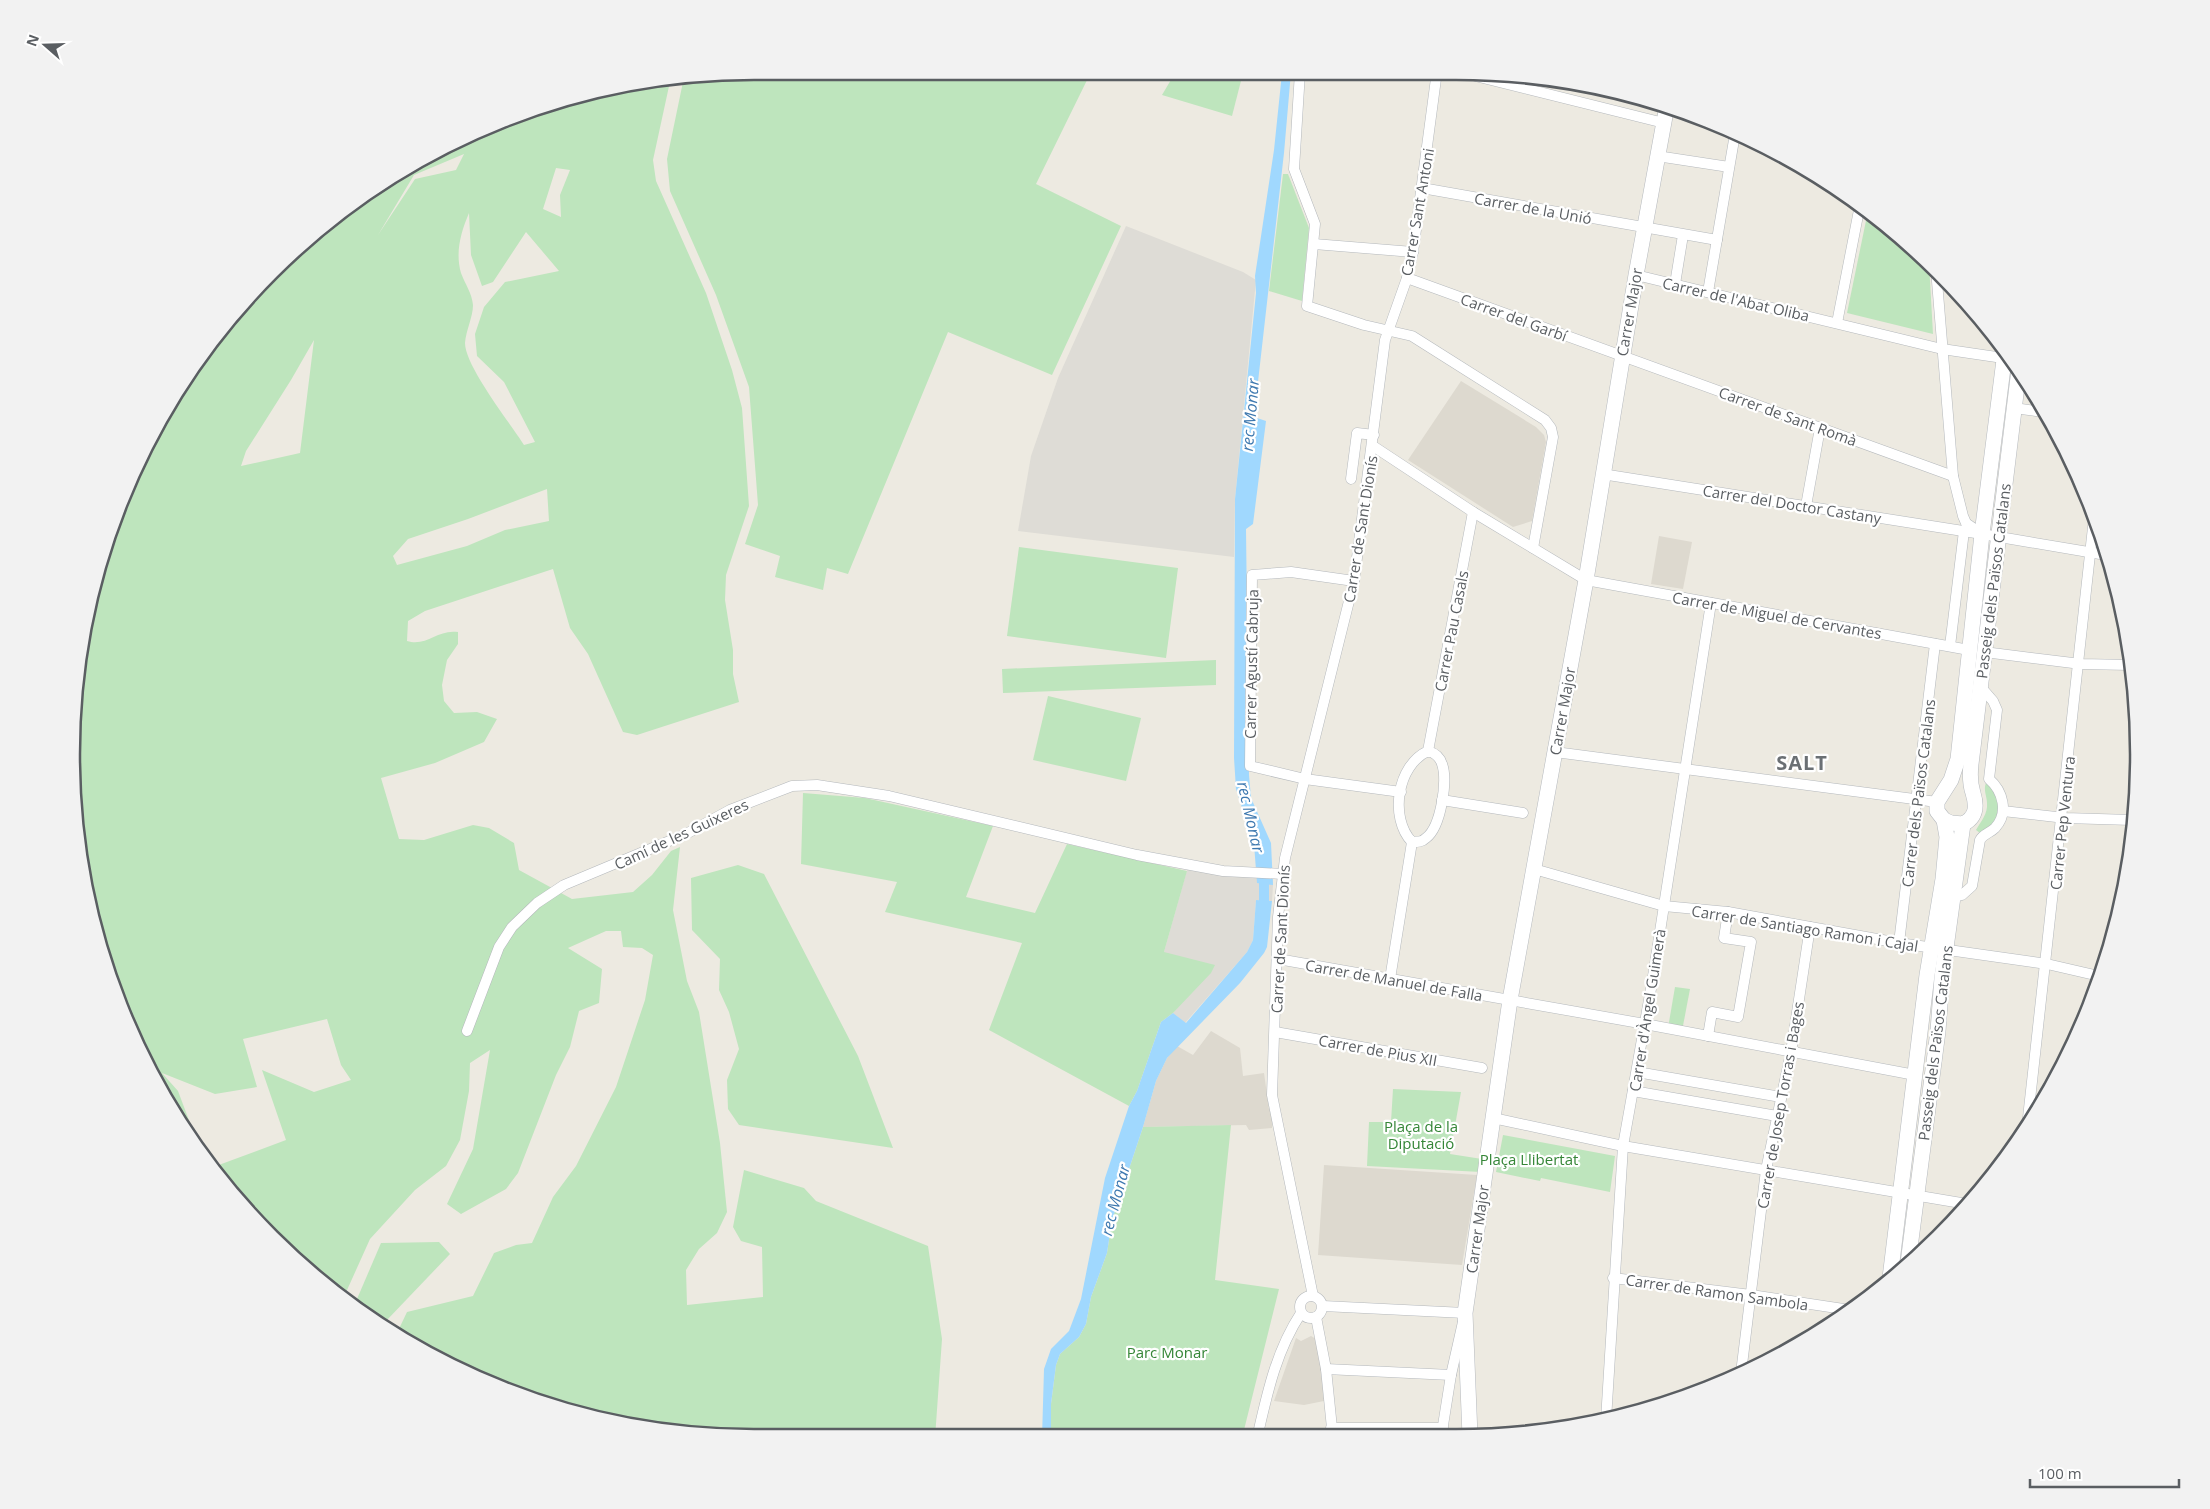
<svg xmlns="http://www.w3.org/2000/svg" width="2210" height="1509" viewBox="0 0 2210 1509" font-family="'Open Sans',sans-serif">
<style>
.industrial{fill:#dedcd6}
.education{fill:#ddd9cf}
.green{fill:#bee5bd;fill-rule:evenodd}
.water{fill:#a0d8fe}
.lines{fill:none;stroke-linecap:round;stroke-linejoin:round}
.canal{stroke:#a0d8fe;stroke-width:10}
.street-casing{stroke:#b4b8bc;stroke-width:11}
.secondary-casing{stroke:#b5b9be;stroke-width:16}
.street{stroke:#fff;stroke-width:10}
.secondary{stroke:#fff;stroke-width:15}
.labels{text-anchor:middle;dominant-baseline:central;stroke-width:4.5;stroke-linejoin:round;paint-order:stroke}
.street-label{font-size:15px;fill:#5a5e62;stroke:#fff}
.park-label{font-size:15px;fill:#358637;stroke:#fff}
.water-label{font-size:16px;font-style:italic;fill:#3d78af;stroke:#fff}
.district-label{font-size:20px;font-weight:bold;letter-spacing:1px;fill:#6b7074;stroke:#fff}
.rim{fill:none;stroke:#5a5e62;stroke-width:2.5}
</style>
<rect width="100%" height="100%" fill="#edeae1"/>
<g class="industrial">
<path d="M1126,226L1243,272L1256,280L1235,499L1234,557L1018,531L1031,456L1058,378Z"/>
<path d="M1189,863L1273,874V885L1272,901L1256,900L1253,940L1247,952L1185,1023L1173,1013L1176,1009L1164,952Z"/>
</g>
<g class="education">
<path d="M1461,381L1536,427L1544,435L1546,442L1532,521L1513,527L1408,460Z"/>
<path d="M1659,536L1692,542L1683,589L1651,584Z"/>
<path d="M1211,1031L1240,1048L1243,1076L1264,1073L1269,1109H1272V1128L1249,1130L1246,1125L1143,1127L1156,1081L1167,1058L1177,1046L1193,1055Z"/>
<path d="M1324,1165L1477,1175L1462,1265L1318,1255Z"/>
<path d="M1311,1336L1316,1339L1322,1366L1324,1401L1304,1405L1274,1401L1296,1338L1301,1341Z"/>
</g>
<g class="green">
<path d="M1175,73H1243L1232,116L1162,95Z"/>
<path d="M1090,74L1036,184L1121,226L1052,375L948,332L848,574L827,568L823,590L775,577L780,556L745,544L758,505L749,387L716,295L670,191L667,159L684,77Z"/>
<path d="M665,77H671L653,160L656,181L706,293L732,370L742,408L749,506L726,575L725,600L733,650V674L739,702L637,735L623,732L588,654L570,628L553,569L425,611L408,621L407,641C427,647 437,629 458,632V644L447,660L442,685L444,701L454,713L477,712L497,719L484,742L435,763L381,778L399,839L424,840L473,825L489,828L514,843L519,870L572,899L633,892L652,875L671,851L680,847L673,910L687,981L699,1012L720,1143L727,1212L717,1233L699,1249L686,1270L687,1305L763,1297L762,1247L741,1241L733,1227L744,1170L804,1188L816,1201L928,1246L942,1339L935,1438H755L621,1425L452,1367L397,1333L407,1312L473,1296L494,1253L516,1245L532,1243L553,1197L576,1166L616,1087L645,1000L653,955L642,948L623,947L621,931H606L568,948L602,969L599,1003L579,1011L570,1047L556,1075L518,1173L506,1189L461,1214L447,1204L473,1149L490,1050L470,1063L469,1091L460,1140L446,1166L415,1190L370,1239L343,1299L272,1238L216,1166L286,1140L262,1070L314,1092L351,1080L341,1065L327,1019L243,1039L257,1087L215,1094L162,1073L178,1091L196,1139L163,1096L123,1016L84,888L73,710L94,578L123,493L213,338L272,271L375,187L535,107ZM464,154L456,170L415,179L378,235L414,175ZM556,168L570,170L560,195L561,217L543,209ZM469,213L471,255L482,286L493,282L526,232L559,271L505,282L484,307L475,334L477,356L504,382L535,442L524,445C510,423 465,366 465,343C466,330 473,317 473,305C472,293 465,284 461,273C455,252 461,232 469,213ZM314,340L300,453L241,466L246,451L291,380ZM547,489L549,521L505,530L467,546L397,565L393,556L408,539L468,519Z"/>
<path d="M1283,174H1288L1309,228L1302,301L1269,291Z"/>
<path d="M1868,211L1929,263L1933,334L1847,313Z"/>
<path d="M1019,547L1178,568L1166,658L1007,636Z"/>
<path d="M1216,660V685L1003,693L1002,669Z"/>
<path d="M1048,696L1141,718L1126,781L1033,760Z"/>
<path d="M1986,783L1990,784C2001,807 2006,819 1980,833L1976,830C1981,821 1988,814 1987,803C1987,796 1983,790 1986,783Z"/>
<path d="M803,793L865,798L993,826L966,897L1035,913L1067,844L1187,871L1164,952L1215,965L1211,973L1173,1013L1161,1022L1137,1091L1129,1106L989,1030L1022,943L885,912L897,882L801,864Z"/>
<path d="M738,865L764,874L858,1056L893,1148L739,1125L728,1109L727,1080L739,1049L729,1012L719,990L720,959L692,930L691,878Z"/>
<path d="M1675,987L1690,989L1682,1031L1668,1028Z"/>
<path d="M1393,1089L1461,1092L1450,1154L1482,1159L1481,1172L1367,1166L1369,1122H1391Z"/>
<path d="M1231,1125L1215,1280L1279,1289L1242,1438H1051V1404L1056,1365L1060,1354L1079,1337L1086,1324L1091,1297L1107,1253L1112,1220L1143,1127Z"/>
<path d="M1503,1135L1615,1156L1610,1192L1541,1178L1540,1181L1496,1172Z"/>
<path d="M439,1242L450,1254L386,1321H378L354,1306L381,1243Z"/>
</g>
<g class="water">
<path d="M1291,72L1284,153L1254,417L1266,421L1253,524L1246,529L1249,775L1251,798L1271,843L1273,885L1257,883L1254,844L1236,789L1234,758L1235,499L1256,293L1255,276L1274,150L1282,73Z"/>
<path d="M1256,900L1272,901L1267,947L1264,953L1240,983L1167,1058L1156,1081L1143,1127L1112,1220L1107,1253L1091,1297L1086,1324L1079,1337L1060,1354L1056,1365L1051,1404V1438H1042L1044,1369L1051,1349L1069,1331L1081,1299L1105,1178L1129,1106L1137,1091L1161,1022L1173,1013L1186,1023L1247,952L1253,940Z"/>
</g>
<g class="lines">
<path class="canal" d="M1264,914V871"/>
<defs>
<g id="street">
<path d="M1455,71L1664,123"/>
<path d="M1300,72L1294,169L1315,224L1307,306L1364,325L1412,336L1545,420L1551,428L1553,437L1533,548"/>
<path d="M1657,156L1729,167"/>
<path d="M1422,188L1717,240"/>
<path d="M1314,244L1413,252"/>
<path d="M1936,269L1953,476L1963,516L1966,523L1979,532"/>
<path d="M1636,275L1942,349L2010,359"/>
<path d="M1407,278L1953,476"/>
<path d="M1675,284L1683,235"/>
<path d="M1708,292L1735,134"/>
<path d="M1837,323L1860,205"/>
<path d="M2014,408L2043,412"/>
<path d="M1373,446L1473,512L1586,580L1969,650"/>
<path d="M1602,474L1982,534L2106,555"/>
<path d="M1351,479L1357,433L1374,435"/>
<path d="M1806,506L1820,428"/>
<path d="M1354,581L1291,572L1252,575L1250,766L1305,779L1401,792"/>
<path d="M1950,646L1964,531"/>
<path d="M1984,652L2081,664L2130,665"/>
<path d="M1428,751L1473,512"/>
<path d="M1428,751C1435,753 1440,757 1442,764C1448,780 1441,827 1426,838C1422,842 1418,842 1412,842C1389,818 1397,765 1428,751Z"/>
<path d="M1555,752L1937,802"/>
<path d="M1442,800L1523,813"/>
<path d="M2003,811L2065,818L2132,820"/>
<path d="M1534,869L1664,906L1728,912L1899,943L2047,964L2099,976"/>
<path d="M1954,897L1962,895L1972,886L1980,840C1983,834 1990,833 1995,828C2009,813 2003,791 1989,779L1997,710L1993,701L1980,686"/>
<path d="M1899,943L1935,644"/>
<path d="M1278,959L1645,1024L1915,1075"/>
<path d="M1390,979L1412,842"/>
<path d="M467,1031L499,947L512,927L537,903L564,885L686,834L730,810L792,786L817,785L889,796L1137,855L1223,871L1283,874"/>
<path d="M1275,1032L1482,1068"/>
<path d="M1708,1036L1712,1012L1738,1017L1751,942L1724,938L1728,912"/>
<path d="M1637,1072L1781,1097"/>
<path d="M1633,1091L1777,1116"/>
<path d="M1493,1118L1623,1146L1967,1204"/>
<path d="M2027,1127L2094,518"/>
<path d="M1613,1278L1751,1295L1850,1310"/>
<circle cx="1311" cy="1307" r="11"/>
<path d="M1313,1296L1272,1095L1278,917L1285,858L1354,581L1385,340L1407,278L1413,252L1437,71"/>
<path d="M1323,1306L1465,1313L1451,1375L1441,1438"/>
<path d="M1316,1317L1326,1369L1333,1438"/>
<path d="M1326,1369L1451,1375"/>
<path d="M1741,1373L1766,1170L1791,1052L1810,927"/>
<path d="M1606,1420L1623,1146L1652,983L1711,603"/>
<path d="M1331,1428H1443"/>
<path d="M1257,1438C1267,1394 1276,1351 1301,1313"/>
</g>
<g id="secondary">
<path d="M1944,820L1951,823L1963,824C1977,817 1977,806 1973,793C1970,784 1970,773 1971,764L2019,369"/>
<path d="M1908,1263L1938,1031L1942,977L1963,824"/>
<path d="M1890,1278L1927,975L1943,879L1947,837L1944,820L1937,811V802L1951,780L1958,759L1982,534L2005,352"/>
<path d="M1470,1436L1465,1313L1510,1000L1586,580L1636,275L1666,111"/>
</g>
</defs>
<use href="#street" class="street-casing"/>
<use href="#secondary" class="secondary-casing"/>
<use href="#street" class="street"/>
<use href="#secondary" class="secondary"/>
</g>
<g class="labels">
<g class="street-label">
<text transform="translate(1533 208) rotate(10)">Carrer de la Unió</text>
<text transform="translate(1417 212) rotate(-80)">Carrer Sant Antoni</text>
<text transform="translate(1736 299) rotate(13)">Carrer de l'Abat Oliba</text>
<text transform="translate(1629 312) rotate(-80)">Carrer Major</text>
<text transform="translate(1514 317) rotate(20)">Carrer del Garbí</text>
<text transform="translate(1788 416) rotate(20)">Carrer de Sant Romà</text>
<text transform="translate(1792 504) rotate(9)">Carrer del Doctor Castany</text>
<text transform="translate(1360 529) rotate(-81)">Carrer de Sant Dionís</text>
<text transform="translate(1993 581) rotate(-83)">Passeig dels Països Catalans</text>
<text transform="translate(1777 615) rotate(10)">Carrer de Miguel de Cervantes</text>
<text transform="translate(1451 631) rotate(-79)">Carrer Pau Casals</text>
<text transform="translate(1251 664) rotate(-89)">Carrer Agustí Cabruja</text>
<text transform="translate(1562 711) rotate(-80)">Carrer Major</text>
<text transform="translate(1918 793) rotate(-83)">Carrer dels Països Catalans</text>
<text transform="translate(2062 823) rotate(-84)">Carrer Pep Ventura</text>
<text transform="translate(681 834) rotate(-25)">Camí de les Guixeres</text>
<text transform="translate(1805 928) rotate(9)">Carrer de Santiago Ramon i Cajal</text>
<text transform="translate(1280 939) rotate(-87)">Carrer de Sant Dionís</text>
<text transform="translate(1394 980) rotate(10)">Carrer de Manuel de Falla</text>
<text transform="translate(1647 1010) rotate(-81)">Carrer d'Àngel Guimerà</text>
<text transform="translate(1935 1043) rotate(-83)">Passeig dels Països Catalans</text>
<text transform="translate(1378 1050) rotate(10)">Carrer de Pius XII</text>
<text transform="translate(1780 1105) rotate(-80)">Carrer de Josep Torras i Bages</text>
<text transform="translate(1477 1229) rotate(-82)">Carrer Major</text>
<text transform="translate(1717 1292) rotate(8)">Carrer de Ramon Sambola</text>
</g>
<g class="park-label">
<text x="1421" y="1126">Plaça de la<tspan x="1421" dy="17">Diputació</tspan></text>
<text x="1529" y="1159">Plaça Llibertat</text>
<text x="1167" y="1352">Parc Monar</text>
</g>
<g class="water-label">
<text transform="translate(1250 415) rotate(-85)">rec Monar</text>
<text transform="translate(1251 817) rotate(77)">rec Monar</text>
<text transform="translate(1115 1200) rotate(-75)">rec Monar</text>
</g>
<g class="district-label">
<text x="1802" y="762">SALT</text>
</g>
</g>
<path d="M0 0H2210V1509H0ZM754 80H1456A674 674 0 0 1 2130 754V755A674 674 0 0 1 1456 1429H754A674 674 0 0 1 80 755V754A674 674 0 0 1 754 80Z" fill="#f2f2f2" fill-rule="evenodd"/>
<path class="rim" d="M754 80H1456A674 674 0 0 1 2130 754V755A674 674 0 0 1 1456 1429H754A674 674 0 0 1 80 755V754A674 674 0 0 1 754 80Z"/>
<g transform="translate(45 45) rotate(290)" stroke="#ffffff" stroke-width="4" paint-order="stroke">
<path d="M0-4L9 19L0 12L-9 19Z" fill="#5a5e62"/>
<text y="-8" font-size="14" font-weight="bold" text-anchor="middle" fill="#5a5e62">N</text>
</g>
<path d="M2030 1479v8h149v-8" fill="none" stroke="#5a5e62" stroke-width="2.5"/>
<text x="2038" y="1479" font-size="15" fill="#5a5e62" stroke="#ffffff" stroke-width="4" paint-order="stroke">100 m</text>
</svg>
